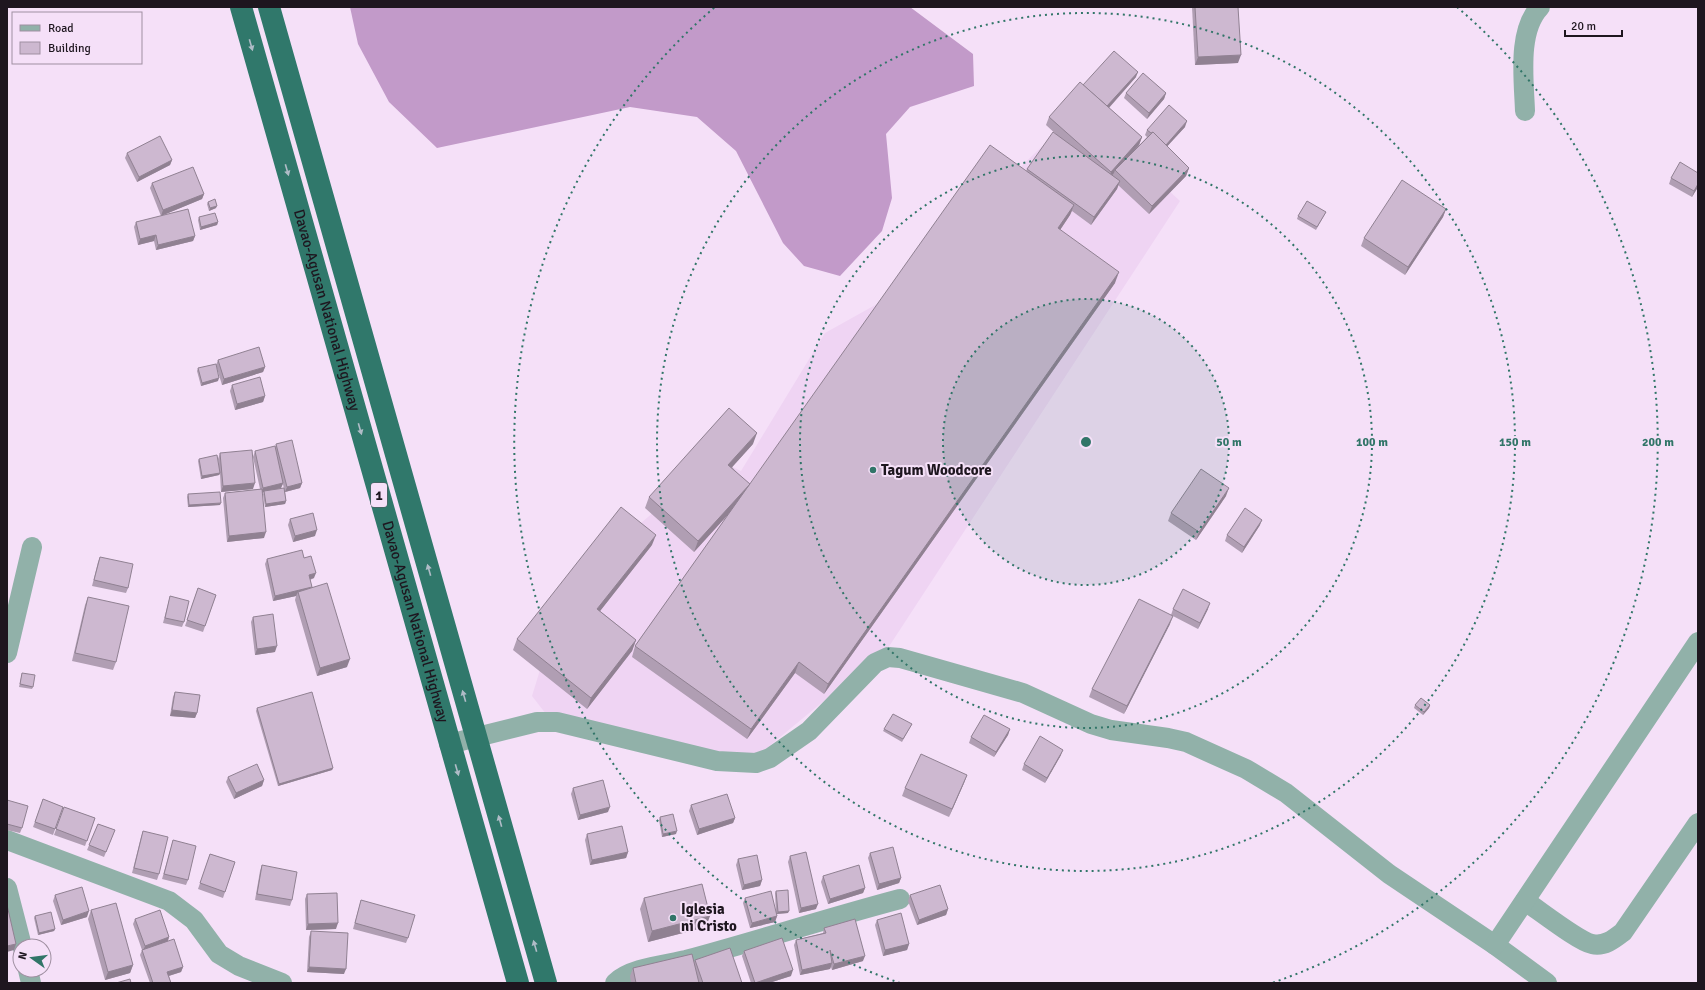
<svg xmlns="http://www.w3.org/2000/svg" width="1705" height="990" viewBox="0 0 1705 990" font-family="Signika,sans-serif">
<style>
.built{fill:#efd4f3}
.forest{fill:#c29ac9}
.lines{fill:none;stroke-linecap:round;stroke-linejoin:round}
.minor{stroke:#91b1a9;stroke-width:20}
.trunk{stroke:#30786b;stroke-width:22}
.wall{fill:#b09eb3;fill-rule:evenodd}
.shaded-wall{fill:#908192}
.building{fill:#cdb8d0;stroke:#908192}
.oneway{fill:#b0bcc7}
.ring{fill:none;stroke:#317568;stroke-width:2;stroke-dasharray:2 4}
.poi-dot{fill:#317568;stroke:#f5e0f8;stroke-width:1.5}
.labels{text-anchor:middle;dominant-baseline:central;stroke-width:4;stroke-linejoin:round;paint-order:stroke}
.shield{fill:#f5e0f8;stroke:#5e5360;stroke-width:1}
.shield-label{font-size:14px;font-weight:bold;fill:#1e161f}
.street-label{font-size:15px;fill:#1e161f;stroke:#f5e0f8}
.poi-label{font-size:15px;font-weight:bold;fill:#1e161f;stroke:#f5e0f8;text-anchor:start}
.centre{fill:#317568;stroke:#f5e0f8;stroke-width:2}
.ring-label{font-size:12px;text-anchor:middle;font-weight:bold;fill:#317568;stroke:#f5e0f8;stroke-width:4;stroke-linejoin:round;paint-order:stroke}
</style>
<rect width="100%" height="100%" fill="#f5e0f8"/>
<path class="built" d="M1081,109L1180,201L888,648L751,761L546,714L532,696L544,657L614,546L716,459L741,471L825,333L877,304Z"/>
<path class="forest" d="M350,7H910L973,54L974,86L910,107L886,134L892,198L882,231L840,276L804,266L783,243L736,151L697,117L630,107L437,148L389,102L358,44Z"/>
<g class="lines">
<g class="minor">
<path d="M1525,111C1524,80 1517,31 1540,7"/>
<path d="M7,653L32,547"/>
<path d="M449,744L537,722H557L717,761L756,763L770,758L809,731L875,663L888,657L900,658L1023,693L1091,724L1111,730L1168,738L1186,742L1246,769L1286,793L1389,874L1495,945L1547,983"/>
<path d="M7,840L169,901L194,920L219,954L239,966L282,983"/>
<path d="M7,888L22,946"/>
<path d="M1525,901C1539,910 1578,941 1592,944C1604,947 1614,939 1623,932L1698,823"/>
<path d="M1495,945L1698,642"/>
<path d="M28,970L31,983"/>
<path d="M615,983C630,968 665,965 686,960C757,941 828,918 900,899"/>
</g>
<g class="trunk">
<path id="s1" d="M241,7L518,983"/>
<path d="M269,7L546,983"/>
</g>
</g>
<g class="wall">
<path d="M1192,7H1238V63L1195,65Z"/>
<path d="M1136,77L1109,108L1142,137L1139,145L1127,158L1147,137L1145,135L1147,130L1185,127L1167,146L1189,168L1186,176L1149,214L1118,185L1117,189L1091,225L1072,211L1070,215L1060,230L1115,283L824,694L795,673L747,739L632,657L635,646L731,511L694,552L645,508L649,497L753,444L732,467L749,486L1026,171L1027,169L1059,137L1046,125L1049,117L1083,85Z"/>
<path d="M1126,93H1166L1164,99L1147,119L1124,98Z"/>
<path d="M127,153L172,160L170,165L137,182L125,158Z"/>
<path d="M1698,173V187L1692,197L1669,184L1671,178Z"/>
<path d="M152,183L204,194L202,199L161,216L150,188Z"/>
<path d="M208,202L216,208L209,211L207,204Z"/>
<path d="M1446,209L1443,217L1405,275L1361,246L1364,238Z"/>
<path d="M1326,212L1316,230L1297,219L1298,216Z"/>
<path d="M199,217L218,222L217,225L200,230L198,220Z"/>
<path d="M136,222L195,236L193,241L156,250L154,241L138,245L134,227Z"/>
<path d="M218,360L265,367L263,372L222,385L216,365Z"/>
<path d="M198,368L218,381L201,386L197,371Z"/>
<path d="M232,385L265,396L263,402L235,410L230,391Z"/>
<path d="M276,444L302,483L300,488L285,492L286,501L285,504L265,507L263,494L264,492L262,493L264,538L227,542L223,498L225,493L260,489L253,457L255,451L275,447ZM283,484L284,489L276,490L281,488Z"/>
<path d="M220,453L253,489L221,492L220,474L219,475L201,479L198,461L199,459L219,468L218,459Z"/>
<path d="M188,494L220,505L188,507L187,497Z"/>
<path d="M1226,496L1196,540L1168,521L1171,513Z"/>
<path d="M290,519L315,536L293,542L288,525Z"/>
<path d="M1260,525L1242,553L1225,541L1227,535Z"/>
<path d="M652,545L600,611L636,640L632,651L587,709L513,650L517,639Z"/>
<path d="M100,557L128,588L126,593L92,586L98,562Z"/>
<path d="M304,558L314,578L310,580L312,587L347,667L317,676L295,600L296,596L273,601L265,564L267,559Z"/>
<path d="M198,588L216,595L203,632L185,626Z"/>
<path d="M170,596L184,622L182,627L163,623Z"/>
<path d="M88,597L116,662L113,670L72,661L85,605Z"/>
<path d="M1173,609H1208L1198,629L1171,615Z"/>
<path d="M253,617L275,652L255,655L251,622Z"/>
<path d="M1170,624L1124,714L1089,697L1092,689Z"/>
<path d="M22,673L33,687L32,689L19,687Z"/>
<path d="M175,692L197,713L195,718L170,716L173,697Z"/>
<path d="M1415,705H1430L1429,708L1423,715L1414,708Z"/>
<path d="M257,708L333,768L332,770L278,786L256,711Z"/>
<path d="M912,724L902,742L883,731L884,729Z"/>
<path d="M1010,729L1008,735L994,757L969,743L971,737Z"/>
<path d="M1061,755L1045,783L1022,770L1024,764Z"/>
<path d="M967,775L964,783L949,817L902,796L905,788Z"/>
<path d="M228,777L264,780L262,786L234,799L226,782Z"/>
<path d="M573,788L608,812L578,820L571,794Z"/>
<path d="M43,799L63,807L53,835L33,827Z"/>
<path d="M7,800L22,828L20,833L7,830Z"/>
<path d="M691,805L735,818L733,823L697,835L689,811Z"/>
<path d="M64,807L95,818L85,846L54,835Z"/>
<path d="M660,817L676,834L662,837L659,820Z"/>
<path d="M98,824L115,830L104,857L87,850Z"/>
<path d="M143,831L159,874L157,880L132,873L141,837Z"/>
<path d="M587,834L628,852L626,858L590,865L585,840Z"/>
<path d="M173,840L188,880L186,885L162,879Z"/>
<path d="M870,853L901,878L899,883L877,890L868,858Z"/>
<path d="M210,854L235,862L223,898L198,889Z"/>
<path d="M790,856L816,909L799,913L788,862Z"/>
<path d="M738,859L762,880L760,886L742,890L736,865Z"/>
<path d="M262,865L292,900L290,906L255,900L260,871Z"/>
<path d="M823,876L865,888L863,893L828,904L821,882Z"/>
<path d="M776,891L788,913L776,914L775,893Z"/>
<path d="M307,894L336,929L306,930L305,899Z"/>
<path d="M55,895L87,917L61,925L53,901Z"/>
<path d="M910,895L948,909L946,915L917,925L908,901Z"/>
<path d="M644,898L706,927L648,942L640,909Z"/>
<path d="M745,898L777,916L775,922L750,928L743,903Z"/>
<path d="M361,900L408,938L406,943L353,929Z"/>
<path d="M91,910L133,965L130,973L105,980L88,919Z"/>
<path d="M35,916L55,929L54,931L38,935L34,918Z"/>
<path d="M135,919L169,937L168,941L183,967L181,972L169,976L171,983H150L140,955L142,950L133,924Z"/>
<path d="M877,920L909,944L907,950L883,956L875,925Z"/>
<path d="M824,928L863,961L832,970L831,967L830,969L800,975L794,945L796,940L823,933Z"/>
<path d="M311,931L344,974L307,972L309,937Z"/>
<path d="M744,951L791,976L769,983H751L742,956Z"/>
<path d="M695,960L742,983H631L630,976L633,968L694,962Z"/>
</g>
<g class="shaded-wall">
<path d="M1241,55L1238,63L1195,65L1198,57Z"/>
<path d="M1138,72L1136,77L1105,112L1107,106Z"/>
<path d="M1166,93L1164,99L1147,119L1149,113Z"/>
<path d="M1187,121L1185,127L1163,151L1165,146Z"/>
<path d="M1142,137L1139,145L1116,171L1115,170L1114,173L1108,180L1111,172Z"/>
<path d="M172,160L170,165L137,182L139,177Z"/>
<path d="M1189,168L1186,176L1149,214L1152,206Z"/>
<path d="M1120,181L1117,189L1091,225L1094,217Z"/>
<path d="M1698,184V187L1692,197L1694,191Z"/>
<path d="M204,194L202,199L161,216L163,210Z"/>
<path d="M1074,205L1070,215L1054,239L1058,228Z"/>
<path d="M217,206L216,208L209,211L210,208Z"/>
<path d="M1446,209L1443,217L1405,275L1408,267Z"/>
<path d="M218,222L217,225L200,230L201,227Z"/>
<path d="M156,235L154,241L138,245L140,239Z"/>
<path d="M195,236L193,241L156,250L158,245Z"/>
<path d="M1119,272L1115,283L824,694L828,684Z"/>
<path d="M265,367L263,372L222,385L224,379Z"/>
<path d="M219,378L218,381L201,386L202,383Z"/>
<path d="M265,396L263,402L235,410L237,404Z"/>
<path d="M757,433L753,444L725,475L728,465Z"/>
<path d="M220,473L219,475L201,479L202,476Z"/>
<path d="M255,483L253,489L221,492L223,486Z"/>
<path d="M283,483L281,488L261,493L263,488Z"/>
<path d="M302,483L300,488L285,492L287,487Z"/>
<path d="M750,484L746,495L694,552L698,541Z"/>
<path d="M1229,488L1226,496L1196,540L1199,532Z"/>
<path d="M286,501L285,504L265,507L266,504Z"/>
<path d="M221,503L220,505L188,507L189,505Z"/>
<path d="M1262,520L1260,525L1242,553L1244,547Z"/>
<path d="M317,530L315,536L293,542L295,536Z"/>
<path d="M266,532L264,538L227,542L229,536Z"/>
<path d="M656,535L652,545L593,620L597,609Z"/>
<path d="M316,573L314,578L307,580L309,575Z"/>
<path d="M312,587L298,592L296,596L273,601L275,596Z"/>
<path d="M1210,603L1208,609L1198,629L1200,623Z"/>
<path d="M1173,616L1170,624L1124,714L1127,706Z"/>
<path d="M636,640L632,651L587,709L591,698Z"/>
<path d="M277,646L275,652L255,655L257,649Z"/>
<path d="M350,659L347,667L317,676L320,668Z"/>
<path d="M799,662L795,673L747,739L751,729Z"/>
<path d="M1430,705L1429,708L1423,715L1424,712Z"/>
<path d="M172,710L197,713L195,718L170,716Z"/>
<path d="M1010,729L1008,735L994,757L996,752Z"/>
<path d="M1063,750L1061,755L1045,783L1047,778Z"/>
<path d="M333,768L332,770L278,786L279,784Z"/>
<path d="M967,775L964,783L949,817L952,809Z"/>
<path d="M264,780L262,786L234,799L236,793Z"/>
<path d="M610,807L608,812L578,820L580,815Z"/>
<path d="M735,818L733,823L697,835L699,829Z"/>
<path d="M677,831L676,834L662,837L663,834Z"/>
<path d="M628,852L626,858L590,865L592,860Z"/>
<path d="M901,878L899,883L877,890L879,884Z"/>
<path d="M762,880L760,886L742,890L744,885Z"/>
<path d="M865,888L863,893L828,904L830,899Z"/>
<path d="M818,904L816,909L799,913L801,908Z"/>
<path d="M948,909L946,915L917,925L919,920Z"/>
<path d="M89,911L87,917L61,925L63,920Z"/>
<path d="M789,911L788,913L776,914L778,912Z"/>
<path d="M710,916L706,927L648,942L652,931Z"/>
<path d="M777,916L775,922L750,928L752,923Z"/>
<path d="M338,923L336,929L306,930L308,924Z"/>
<path d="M55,929L54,931L38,935L39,933Z"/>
<path d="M169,937L167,943L143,951L145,946Z"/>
<path d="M16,944L14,950L7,952V946Z"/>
<path d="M909,944L907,950L883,956L885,950Z"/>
<path d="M865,956L863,961L832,970L834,964Z"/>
<path d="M832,963L830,969L800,975L802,970Z"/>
<path d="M133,965L130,973L105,980L108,972Z"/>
<path d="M183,967L181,972L165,977L167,972Z"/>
<path d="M309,967L346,969L344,974L307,972Z"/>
<path d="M793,970L791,976L769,983H755Z"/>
</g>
<g class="building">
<path d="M1195,7H1238L1241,55L1198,57Z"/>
<path d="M1114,51L1138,72L1107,106L1083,85Z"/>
<path d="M1143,73L1166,93L1149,113L1126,93Z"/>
<path d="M1080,82L1142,137L1111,172L1049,117Z"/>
<path d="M1169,105L1187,121L1166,145L1153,132L1151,133L1147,130Z"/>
<path d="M1053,132L1120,181L1094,217L1027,169Z"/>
<path d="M1153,132L1189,168L1152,206L1115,170Z"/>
<path d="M160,136L172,160L139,177L127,153Z"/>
<path d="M990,145L1074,205L1058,228L1119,272L828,684L799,662L751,729L635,646Z"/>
<path d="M1680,162L1698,173V184L1694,191L1671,178Z"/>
<path d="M193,167L204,194L163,210L152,183Z"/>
<path d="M1402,180L1446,209L1408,267L1364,238Z"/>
<path d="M215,199L217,206L210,208L208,202Z"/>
<path d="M1307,201L1326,212L1317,227L1298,216Z"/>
<path d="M188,209L195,236L158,245L156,235L140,239L136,222Z"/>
<path d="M215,213L218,222L201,227L199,217Z"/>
<path d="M259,347L265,367L224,379L218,360Z"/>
<path d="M216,364L219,378L202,383L198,368Z"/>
<path d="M260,377L265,396L237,404L232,385Z"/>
<path d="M729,408L757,433L728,465L750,484L698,541L649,497Z"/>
<path d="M292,440L302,483L287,487L276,444Z"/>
<path d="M275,446L283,483L263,488L255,451Z"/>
<path d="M252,450L255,483L223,486L220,453Z"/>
<path d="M217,455L220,473L202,476L199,459Z"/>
<path d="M1201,469L1229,488L1199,532L1171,513Z"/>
<path d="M284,488L286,501L266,504L264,491Z"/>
<path d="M262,489L266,532L229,536L225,493Z"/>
<path d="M220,492L221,503L189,505L188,494Z"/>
<path d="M621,507L656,535L597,609L636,640L591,698L517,639Z"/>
<path d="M1245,508L1262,520L1244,547L1227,535Z"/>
<path d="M313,513L317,530L295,536L290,519Z"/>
<path d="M302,550L304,558L311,556L316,573L309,575L312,587L275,596L267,559Z"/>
<path d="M100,557L133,564L128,588L94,580Z"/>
<path d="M327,583L350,659L320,668L298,592Z"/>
<path d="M198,588L216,595L205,626L187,620Z"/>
<path d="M1183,589L1210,603L1200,623L1173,609Z"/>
<path d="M170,596L189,601L184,622L165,618Z"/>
<path d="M88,597L129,606L116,662L75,653Z"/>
<path d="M1139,599L1173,616L1127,706L1092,689Z"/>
<path d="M273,614L277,646L257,649L253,617Z"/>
<path d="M22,673L35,675L33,687L20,684Z"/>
<path d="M175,692L200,695L197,713L172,710Z"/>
<path d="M312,692L333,768L279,784L257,708Z"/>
<path d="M1421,698L1430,705L1424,712L1415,705Z"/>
<path d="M893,714L912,724L903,739L884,729Z"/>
<path d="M984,715L1010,729L996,752L971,737Z"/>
<path d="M1040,736L1063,750L1047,778L1024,764Z"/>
<path d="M921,754L967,775L952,809L905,788Z"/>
<path d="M257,764L264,780L236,793L228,777Z"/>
<path d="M603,780L610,807L580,815L573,788Z"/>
<path d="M727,794L735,818L699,829L691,805Z"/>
<path d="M43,799L63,807L55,829L35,822Z"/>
<path d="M7,800L28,806L22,828L7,824Z"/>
<path d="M64,807L95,818L87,841L56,829Z"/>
<path d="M673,814L677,831L663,834L660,817Z"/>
<path d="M98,824L115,830L106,852L89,845Z"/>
<path d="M622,826L628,852L592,860L587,834Z"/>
<path d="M143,831L168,837L159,874L134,868Z"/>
<path d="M173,840L196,846L188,880L164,874Z"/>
<path d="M893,847L901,878L879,884L870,853Z"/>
<path d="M806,852L818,904L801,908L790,856Z"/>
<path d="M210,854L235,862L225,892L200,883Z"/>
<path d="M757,855L762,880L744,885L738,859Z"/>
<path d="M262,865L297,872L292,900L257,894Z"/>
<path d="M859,865L865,888L830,899L823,876Z"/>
<path d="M702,884L710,916L652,931L644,898Z"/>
<path d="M940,885L948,909L919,920L910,895Z"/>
<path d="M82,887L89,911L63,920L55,895Z"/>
<path d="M788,890L789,911L778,912L776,891Z"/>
<path d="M771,891L777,916L752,923L745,898Z"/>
<path d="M337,893L338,923L308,924L307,894Z"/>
<path d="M361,900L415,915L408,938L355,923Z"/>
<path d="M116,903L133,965L108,972L91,910Z"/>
<path d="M7,905L16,944L7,946Z"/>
<path d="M160,910L169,937L145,946L135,919Z"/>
<path d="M51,912L55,929L39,933L35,916Z"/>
<path d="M901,913L909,944L885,950L877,920Z"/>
<path d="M855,919L865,956L834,964L830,950L832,963L802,970L796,940L826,933L824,928Z"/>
<path d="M311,931L348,933L346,969L309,967Z"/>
<path d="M782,938L793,970L755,983L744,951Z"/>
<path d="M174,939L183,967L167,972L171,983H153L142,950Z"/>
<path d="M730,948L742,983H703L695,960Z"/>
<path d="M692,954L699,983H636L633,968Z"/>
<path d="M130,979L131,983H116Z"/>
</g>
<defs><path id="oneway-solid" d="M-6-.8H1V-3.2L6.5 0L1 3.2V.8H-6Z"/></defs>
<g class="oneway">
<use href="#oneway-solid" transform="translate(251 45) rotate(74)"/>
<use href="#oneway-solid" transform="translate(287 170) rotate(74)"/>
<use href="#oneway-solid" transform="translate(360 429) rotate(74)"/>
<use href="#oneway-solid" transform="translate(429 570) rotate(-106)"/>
<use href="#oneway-solid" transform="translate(464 696) rotate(-106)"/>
<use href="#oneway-solid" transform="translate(457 770) rotate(74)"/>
<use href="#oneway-solid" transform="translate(500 821) rotate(-106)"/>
<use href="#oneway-solid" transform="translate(535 946) rotate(-106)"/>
</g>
<circle cx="1086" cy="442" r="143" fill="#317568" fill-opacity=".12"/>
<g class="ring">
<circle cx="1086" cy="442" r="143"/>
<circle cx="1086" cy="442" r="286"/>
<circle cx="1086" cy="442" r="429"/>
<path d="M900 983A572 572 0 0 1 715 7M1457 7A572 572 0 0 1 1272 983"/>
</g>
<g class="poi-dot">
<circle cx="873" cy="470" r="4"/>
<circle cx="673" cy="918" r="4"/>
</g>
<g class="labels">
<rect class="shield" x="371" y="483" width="16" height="24" rx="3"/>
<g class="shield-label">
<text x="379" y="495">1</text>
</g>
<g class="street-label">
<text stroke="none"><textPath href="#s1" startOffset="315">Davao-Agusan National Highway</textPath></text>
<text stroke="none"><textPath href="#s1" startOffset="639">Davao-Agusan National Highway</textPath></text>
</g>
<g class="poi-label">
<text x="881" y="470">Tagum Woodcore</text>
<text x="681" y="909">Iglesia<tspan x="681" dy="17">ni Cristo</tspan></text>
</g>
</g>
<circle cx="1086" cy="442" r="6" class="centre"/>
<g class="ring-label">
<text x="1229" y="446">50 m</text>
<text x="1372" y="446">100 m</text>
<text x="1515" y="446">150 m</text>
<text x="1658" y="446">200 m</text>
</g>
<rect width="1705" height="990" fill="none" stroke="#1e161f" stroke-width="16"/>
<rect x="12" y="12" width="130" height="52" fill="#f5e0f8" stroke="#9f8fa1"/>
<rect x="20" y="25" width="20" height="6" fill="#91b1a9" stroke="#9f8fa1"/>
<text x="48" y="32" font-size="12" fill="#1e161f">Road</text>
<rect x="20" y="42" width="20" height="12" fill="#cdb8d0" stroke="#9f8fa1"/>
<text x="48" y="52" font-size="12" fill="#1e161f">Building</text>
<g transform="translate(32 958) rotate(284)"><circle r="19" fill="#f5e0f8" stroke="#9f8fa1"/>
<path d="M0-3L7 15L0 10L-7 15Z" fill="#317568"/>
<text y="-6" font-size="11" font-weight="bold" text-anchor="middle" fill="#1e161f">N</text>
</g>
<path d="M1565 30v6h57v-6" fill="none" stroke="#1e161f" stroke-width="2"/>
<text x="1571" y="30" font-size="12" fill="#1e161f" stroke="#f5e0f8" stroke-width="3" paint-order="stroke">20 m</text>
</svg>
